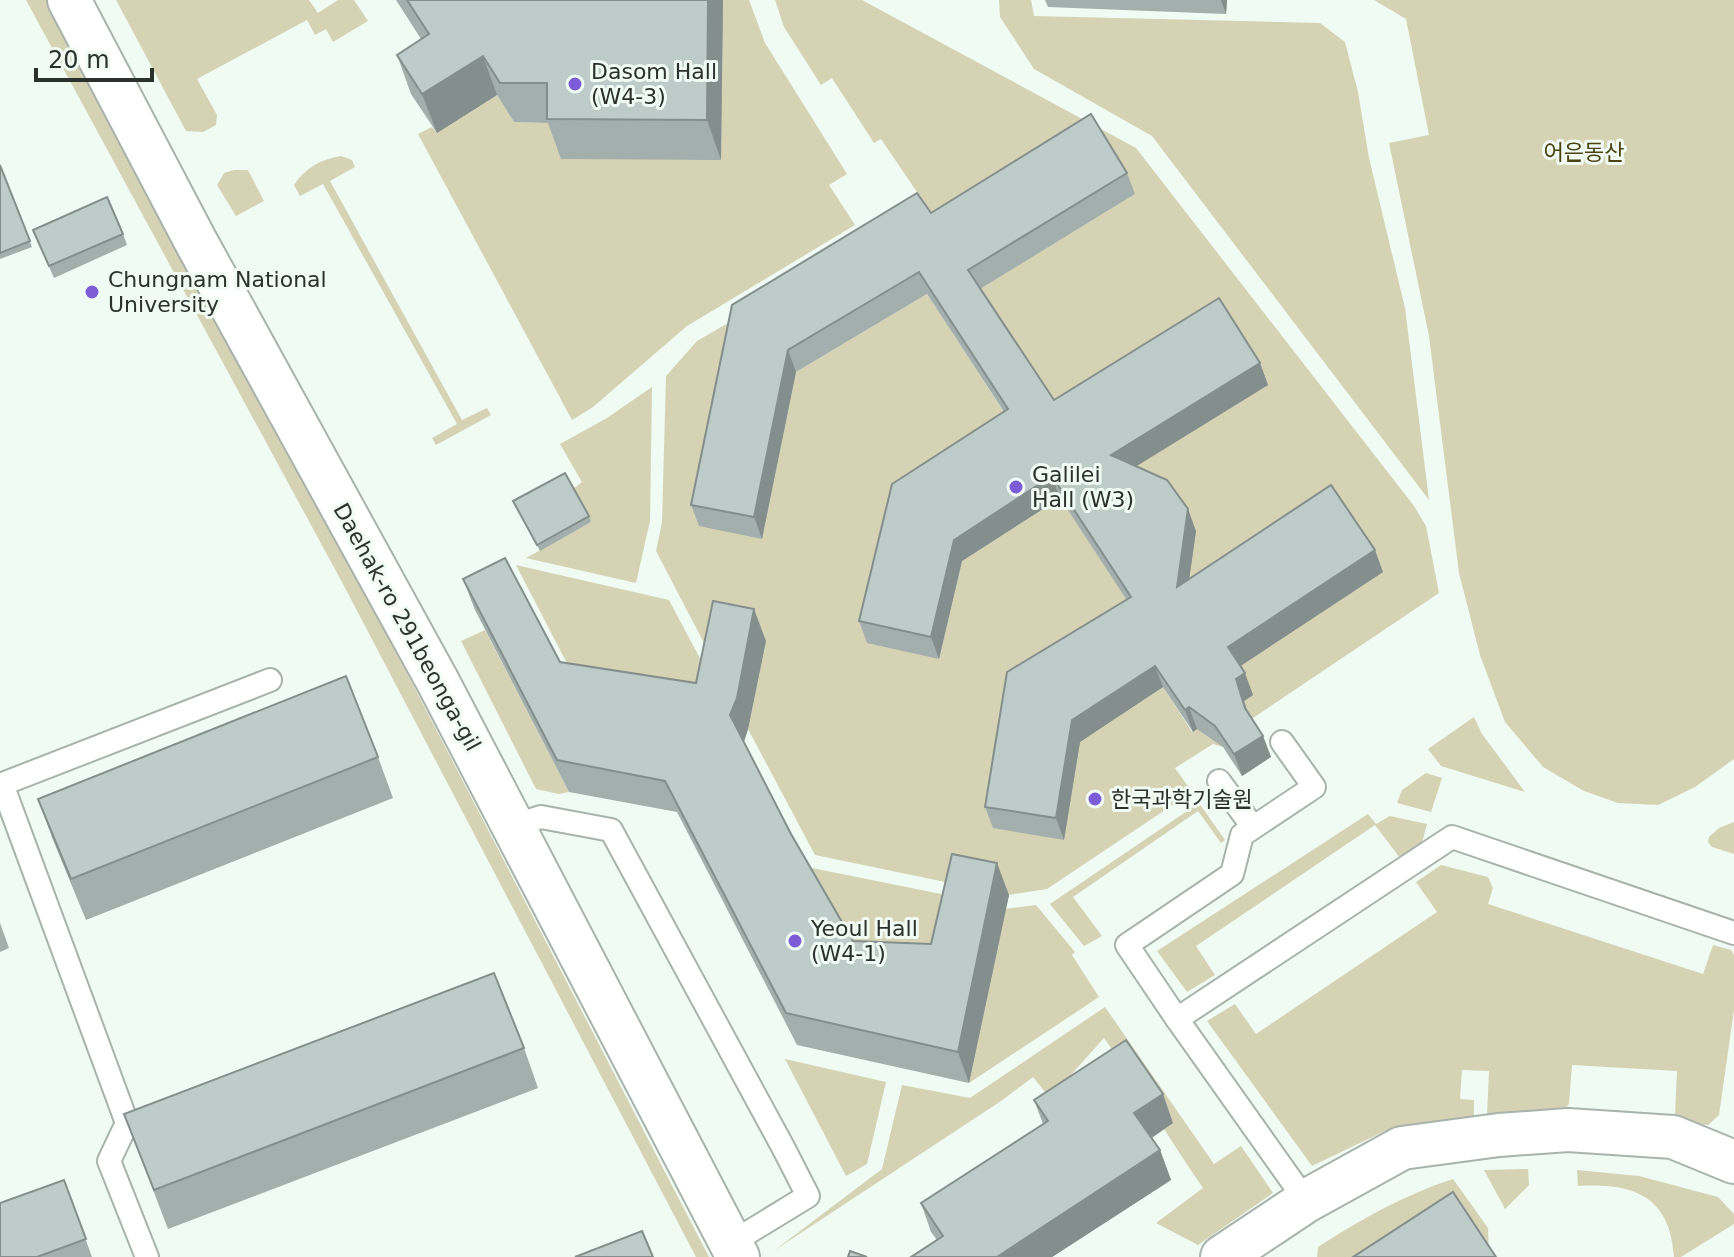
<svg xmlns="http://www.w3.org/2000/svg" width="1734" height="1257" viewBox="0 0 1734 1257" font-family="'DejaVu Sans','Noto Sans KR',sans-serif">
<style>
.green{fill:#d6d3b4}
.lines{fill:none;stroke-linecap:round;stroke-linejoin:round}
.lane-casing{stroke:#a8b3ac;stroke-width:26}
.street-casing{stroke:#a8b3ac;stroke-width:46}
.lane{stroke:#fff;stroke-width:22}
.street{stroke:#fff;stroke-width:42}
.wall{fill:#a3afad}
.shaded-wall{fill:#848f8d}
.building{fill:#bdccc9;stroke:#848f8d;stroke-width:2}
.poi-dot{fill:#7d5dd7;stroke:#effbf3;stroke-width:3}
.labels{text-anchor:middle;dominant-baseline:central;stroke-width:6;stroke-linejoin:round;paint-order:stroke}
.poi-label{font-size:22px;fill:#2c312d;stroke:#effbf3;text-anchor:start}
.park-label{font-size:22px;fill:#4a430f;stroke:#effbf3}
.street-label{font-size:22px;fill:#2c312d;stroke:#effbf3}
</style>
<rect width="100%" height="100%" fill="#effbf3"/>
<g class="green">
<path d="M26,0H50L394,648L709,1257H696L343,584Z"/>
<path d="M116,0H309L318,13L338,0H354L368,21L333,42L326,29L315,35L307,20L197,79L217,115L216,125L203,132L186,131Z"/>
<path d="M723,0H749L765,43L847,174L829,185L855,225L687,326L593,407L572,420L418,134L432,127L437,133L497,95L514,122L561,123L721,160Z"/>
<path d="M775,0H862L1136,148L1414,506L1426,526L1439,593L1250,720L1184,609L976,291L1135,194L944,232L881,139L874,143L832,78L821,85L784,27Z"/>
<path d="M999,0H1031L1034,16L1320,23L1345,42L1358,92L1369,158L1405,308L1429,500L1152,136L1034,69L1000,17Z"/>
<path d="M1374,0H1734V759L1695,787L1658,805L1618,803L1584,791L1543,767L1505,722L1480,655L1459,573L1429,336L1389,143L1429,135L1406,19Z"/>
<path d="M341,156L352,160L355,167L330,181L462,420L487,408L491,415L436,445L432,438L457,424L323,184L300,196L294,185C305,168 321,159 341,156Z"/>
<path d="M234,170H248L264,201L236,216L217,185L224,173Z"/>
<path d="M927,294L1016,431L899,506L939,659L962,561L1060,498L1139,618L1080,742L1163,687L1192,732L1205,724L1223,747L1213,744L1175,768L1192,792L1047,889L1008,895L815,855L748,729L766,641L717,668L656,551L662,522L666,376L697,341L735,319L762,539L796,372Z"/>
<path d="M652,387L650,521L636,583L526,558L591,522L573,489L582,482L560,444L607,418Z"/>
<path d="M516,565L669,600L714,685L573,675Z"/>
<path d="M485,630L569,792L559,794L536,789L461,641Z"/>
<path d="M1474,717L1482,734L1525,792L1441,766L1428,749Z"/>
<path d="M1426,773L1442,778L1431,812L1397,803L1402,790Z"/>
<path d="M1199,803L1225,840L1221,843L1198,811L1073,897L1102,936L1084,946L1050,904Z"/>
<path d="M1368,814L1376,824L1390,816L1427,824L1422,843L1400,858L1375,825L1196,946L1215,975L1187,992L1157,951Z"/>
<path d="M1734,822V854L1712,847L1708,842L1709,837L1719,828Z"/>
<path d="M1441,865L1488,877L1493,888L1488,904L1703,974L1713,945L1731,950L1734,955V1010L1719,1115L1708,1125L1685,1123L1675,1114L1677,1071L1572,1065L1569,1104L1558,1116H1487L1489,1071L1462,1070L1460,1099L1474,1100V1116L1385,1131L1312,1166L1207,1021L1235,1004L1256,1034L1437,912L1416,882Z"/>
<path d="M802,866L961,898L942,976L864,973Z"/>
<path d="M1036,905L1075,952L1072,955L1099,997L969,1083L1005,909Z"/>
<path d="M1105,1007L1214,1164L1241,1146L1273,1193L1198,1245L1156,1223L1203,1188C1169,1139 1139,1087 1104,1038L1050,1098L1033,1077L1001,1101L775,1250L882,1169L902,1085L970,1098Z"/>
<path d="M785,1059L886,1082L867,1164L846,1176Z"/>
<path d="M1528,1169L1529,1185L1505,1209L1484,1170Z"/>
<path d="M1577,1170L1639,1176L1718,1197L1734,1214V1224L1681,1257H1674C1670,1196 1634,1183 1578,1186Z"/>
<path d="M1453,1179L1488,1228L1489,1257H1317L1318,1247C1361,1219 1404,1195 1453,1179Z"/>
</g>
<g class="lines">
<defs>
<g id="lane">
<path d="M1219,781L1253,827"/>
<path d="M2,784L127,1123L109,1161L147,1257"/>
<path d="M0,785L270,680"/>
<path d="M513,826L541,817L611,830L784,1149L808,1196L731,1243"/>
<path d="M1177,1019L1127,945L1232,874L1242,835L1314,787L1282,742"/>
<path d="M1306,1201L1177,1019L1452,837L1734,933"/>
</g>
<g id="street">
<path d="M69,0L195,240L438,682L738,1257"/>
<path d="M1222,1257L1306,1201L1402,1148L1499,1135L1568,1130L1673,1137L1734,1162"/>
</g>
</defs>
<use href="#lane" class="lane-casing"/>
<use href="#street" class="street-casing"/>
<use href="#lane" class="lane"/>
<use href="#street" class="street"/>
</g>
<g class="wall">
<path d="M396,0H723L721,160L561,159L548,123L514,122L497,95L437,133L411,94L397,55L421,39Z"/>
<path d="M1045,0H1227L1226,14L1048,7Z"/>
<path d="M0,165L32,247L0,259Z"/>
<path d="M1127,173L1135,194L980,289L1054,400L1260,363L1268,385L1136,466L1196,531L1189,579L1383,572L1240,666L1253,695L1244,701L1247,711L1263,736L1271,757L1242,776L1223,747L1197,729L1193,732L1163,687L1080,742L1064,840L993,828L985,807L1126,599L1060,498L962,561L939,659L867,643L859,621L1004,412L927,294L796,372L762,539L699,526L691,505L732,305L931,213Z"/>
<path d="M33,230L123,234L127,245L54,278Z"/>
<path d="M513,501L589,516L591,522L540,551Z"/>
<path d="M463,579L560,662L696,683L766,641L748,729L744,742L791,834L853,941L931,944L1009,895L969,1083L797,1045L677,812L569,792L475,610Z"/>
<path d="M378,757L393,798L86,920L53,840L38,799Z"/>
<path d="M0,923L9,948L0,952Z"/>
<path d="M524,1048L538,1088L168,1229L124,1114Z"/>
<path d="M1034,1100L1173,1123L1152,1138L1160,1150L1171,1180L1052,1257H911L937,1240L931,1232L921,1203L1043,1124Z"/>
<path d="M64,1180L92,1257H0Z"/>
</g>
<g class="shaded-wall">
<path d="M708,0H723L721,160L707,120Z"/>
<path d="M1221,0H1227L1226,14Z"/>
<path d="M483,56L497,95L437,133L422,94Z"/>
<path d="M788,350L796,372L762,539L754,517Z"/>
<path d="M1260,363L1268,385L1119,477L1111,455Z"/>
<path d="M1052,476L1060,498L962,561L939,659L931,637L954,540Z"/>
<path d="M1188,509L1196,531L1185,609L1177,587Z"/>
<path d="M1375,550L1383,572L1236,669L1228,647Z"/>
<path d="M754,609L766,641L748,729L742,747L730,715Z"/>
<path d="M1155,666L1163,687L1080,742L1064,840L1056,818L1072,720Z"/>
<path d="M1245,673L1253,695L1244,701L1253,730L1236,679Z"/>
<path d="M1189,707L1197,729L1193,732L1185,710Z"/>
<path d="M1263,736L1271,757L1242,776L1234,754Z"/>
<path d="M997,863L1009,895L969,1083L958,1052Z"/>
<path d="M1163,1094L1173,1123L1145,1142L1134,1113Z"/>
<path d="M1160,1150L1171,1180L1052,1257H997Z"/>
</g>
<g class="building">
<path d="M407,0H708L707,120L547,119V83H500L483,56L422,94L397,55L429,34Z"/>
<path d="M1091,114L1127,173L968,270L1054,400L1219,298L1260,363L1111,455L1167,480L1188,509L1177,587L1331,485L1375,550L1228,647L1245,673L1236,679L1245,708L1263,736L1234,754L1215,726L1189,707L1185,710L1155,666L1072,720L1056,818L985,807L1007,672L1131,597L1052,476L954,540L931,637L859,621L892,484L1008,409L919,272L788,350L754,517L691,505L732,305L917,193L931,213Z"/>
<path d="M0,165L30,241L0,253Z"/>
<path d="M107,197L123,234L49,266L33,230Z"/>
<path d="M565,473L589,516L537,545L513,501Z"/>
<path d="M505,558L560,662L696,683L713,601L754,609L737,698L730,715L791,834L853,941L931,944L952,854L997,863L958,1052L786,1013L665,781L557,760L463,579Z"/>
<path d="M346,676L378,757L71,879L38,799Z"/>
<path d="M494,973L524,1048L154,1190L124,1114Z"/>
<path d="M1126,1040L1163,1094L1134,1113L1160,1150L997,1257H911L943,1236L921,1203L1048,1121L1034,1100Z"/>
<path d="M64,1180L86,1239L37,1257H0V1203Z"/>
<path d="M1453,1192L1496,1257H1353Z"/>
<path d="M642,1231L653,1257H575Z"/>
<path d="M850,1251L867,1257H848Z"/>
</g>
<g class="poi-dot">
<circle cx="575" cy="84" r="8"/>
<circle cx="92" cy="292" r="8"/>
<circle cx="1016" cy="487" r="8"/>
<circle cx="1095" cy="799" r="8"/>
<circle cx="795" cy="941" r="8"/>
</g>
<g class="labels">
<g class="poi-label">
<text x="591" y="71">Dasom Hall<tspan x="591" dy="25">(W4-3)</tspan></text>
<text x="108" y="279">Chungnam National<tspan x="108" dy="25">University</tspan></text>
<text x="1032" y="474">Galilei<tspan x="1032" dy="25">Hall (W3)</tspan></text>
<text x="1111" y="799">한국과학기술원</text>
<text x="811" y="928">Yeoul Hall<tspan x="811" dy="25">(W4-1)</tspan></text>
</g>
<g class="park-label">
<text x="1584" y="152">어은동산</text>
</g>
<g class="street-label">
<text transform="translate(407 627) rotate(61)">Daehak-ro 291beonga-gil</text>
</g>
</g>
<path d="M36 68v12h116v-12" fill="none" stroke="#2c312d" stroke-width="4"/>
<text x="48" y="68" font-size="24" fill="#2c312d" stroke="#effbf3" stroke-width="6" paint-order="stroke">20 m</text>
</svg>
